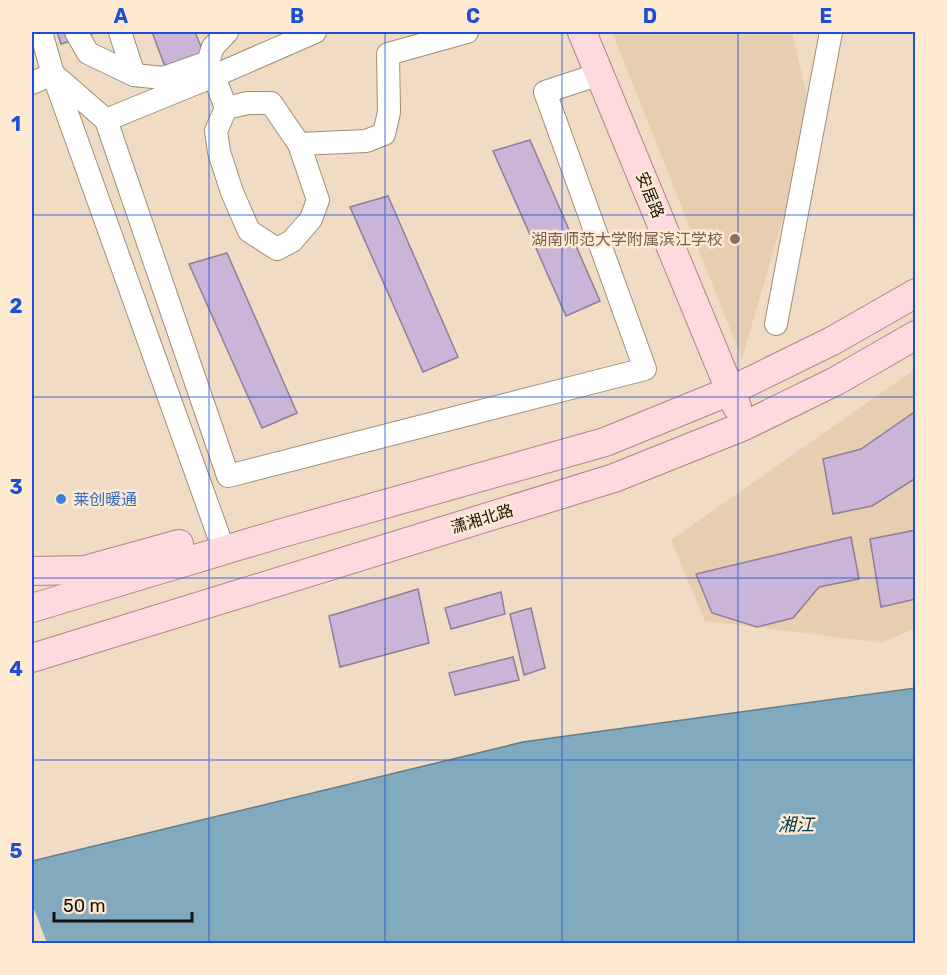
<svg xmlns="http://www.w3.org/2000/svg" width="947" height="975" viewBox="0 0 947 975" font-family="Rubik,'Noto Sans SC',sans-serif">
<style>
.built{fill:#e8ceb1}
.water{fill:#82aabf;stroke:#627c89;stroke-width:1.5}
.pier{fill:#f0dcc4}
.building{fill:#c9b5d8;stroke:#8d7f97;stroke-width:1.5}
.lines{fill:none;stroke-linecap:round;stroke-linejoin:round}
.minor-casing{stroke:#a18e78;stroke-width:24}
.major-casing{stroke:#ae8486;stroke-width:30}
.path{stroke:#8e7f6f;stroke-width:3;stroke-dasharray:3 4.5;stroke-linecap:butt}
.minor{stroke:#fff;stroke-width:22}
.major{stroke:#fedade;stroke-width:28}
.grid{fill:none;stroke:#1d4ed8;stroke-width:1.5;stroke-opacity:0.55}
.education-dot{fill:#8d6e63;stroke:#fee9d1;stroke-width:2}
.shop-dot{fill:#3f7fe0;stroke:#fee9d1;stroke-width:2}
.labels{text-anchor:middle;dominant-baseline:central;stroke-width:5;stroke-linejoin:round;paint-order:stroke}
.street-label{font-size:16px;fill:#19120a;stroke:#fee9d1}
.education-label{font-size:16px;fill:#785e54;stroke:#fee9d1;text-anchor:end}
.shop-label{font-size:16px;fill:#366cbe;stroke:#fee9d1;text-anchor:start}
.water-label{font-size:18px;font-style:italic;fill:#013b52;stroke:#fee9d1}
.neatline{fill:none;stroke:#1d4ed8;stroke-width:2}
.grid-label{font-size:20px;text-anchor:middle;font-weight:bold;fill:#1d4ed8}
</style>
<rect width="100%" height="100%" fill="#f0dcc4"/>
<g class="built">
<path d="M612,32H792L812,118L742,359Z"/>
<path d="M915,369V628L882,643L705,621L671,540Z"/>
</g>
<path class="water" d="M915,688V943H32V861L523,742Z"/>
<path class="pier" d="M32,904L47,943H32Z"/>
<g class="building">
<path d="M57,32H98L61,44Z"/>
<path d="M152,32H195L204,54L172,67L164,64Z"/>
<path d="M530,140L600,301L566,316L493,151Z"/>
<path d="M388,196L458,357L423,372L350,207Z"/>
<path d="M227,253L297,413L262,428L189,264Z"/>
<path d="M916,411V478L872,506L833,514L823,459L861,449Z"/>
<path d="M916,530V599L881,607L870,539Z"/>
<path d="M851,537L859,579L819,587L793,618L757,627L712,613L696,574Z"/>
<path d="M418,589L429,643L340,667L329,616Z"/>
<path d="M501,592L505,614L451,629L445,608Z"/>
<path d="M531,608L545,668L524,675L510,614Z"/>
<path d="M513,657L519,680L455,695L449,673Z"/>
</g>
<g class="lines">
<defs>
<g id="minor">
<path d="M41,32L53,74L218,534"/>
<path d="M76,32L88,53L134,75L163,78L208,62L213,47L227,32"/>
<path d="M120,32L134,75"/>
<path d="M53,74L106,120L228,476L645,369L545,92L600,74"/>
<path d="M32,83L53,74"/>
<path d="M248,103H271L299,144L318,200L311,219L292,241L277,249L249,231L232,192L219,152L216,131L226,108Z"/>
<path d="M226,108L214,76L315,32"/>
<path d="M106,120L214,76"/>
<path d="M299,144L366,141L384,134L389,112L388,54L467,32"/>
<path d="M776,324L831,32"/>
</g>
<g id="major">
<path d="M582,32L737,407"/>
<path d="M32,571L85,570L179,544"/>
<path d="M32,608L275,535L605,442L730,391L832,341L916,293"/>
<path d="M32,658L614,478L744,426L836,381L916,335"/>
</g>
</defs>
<use href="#minor" class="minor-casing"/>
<use href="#major" class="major-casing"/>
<path class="path" d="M32,936L34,944"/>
<use href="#minor" class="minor"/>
<use href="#major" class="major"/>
</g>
<path class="grid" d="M209,32V944M385,32V944M562,32V944M738,32V944M32,215H916M32,397H916M32,578H916M32,760H916"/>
<circle class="education-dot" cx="735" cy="239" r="6"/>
<circle class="shop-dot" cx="61" cy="499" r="6"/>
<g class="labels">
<g class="street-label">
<text transform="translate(650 195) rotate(68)">安居路</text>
<text transform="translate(482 519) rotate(-17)">潇湘北路</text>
</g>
<g class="education-label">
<text x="723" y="239">湖南师范大学附属滨江学校</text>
</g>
<g class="shop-label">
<text x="73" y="499">莱创暖通</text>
</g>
<g class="water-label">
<text x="796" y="825">湘江</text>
</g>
</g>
<rect width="947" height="975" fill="none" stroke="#fee9d1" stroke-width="66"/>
<path d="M54 912v9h138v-9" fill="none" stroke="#19120a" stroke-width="3"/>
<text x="63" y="912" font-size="18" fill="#19120a" stroke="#fee9d1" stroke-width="4.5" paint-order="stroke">50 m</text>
<rect x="33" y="33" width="881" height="909" class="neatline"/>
<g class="grid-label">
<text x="121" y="23">A</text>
<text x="297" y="23">B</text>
<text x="473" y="23">C</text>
<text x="650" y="23">D</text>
<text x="826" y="23">E</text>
<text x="16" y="131">1</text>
<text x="16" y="313">2</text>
<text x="16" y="494">3</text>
<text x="16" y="676">4</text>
<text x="16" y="858">5</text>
</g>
</svg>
